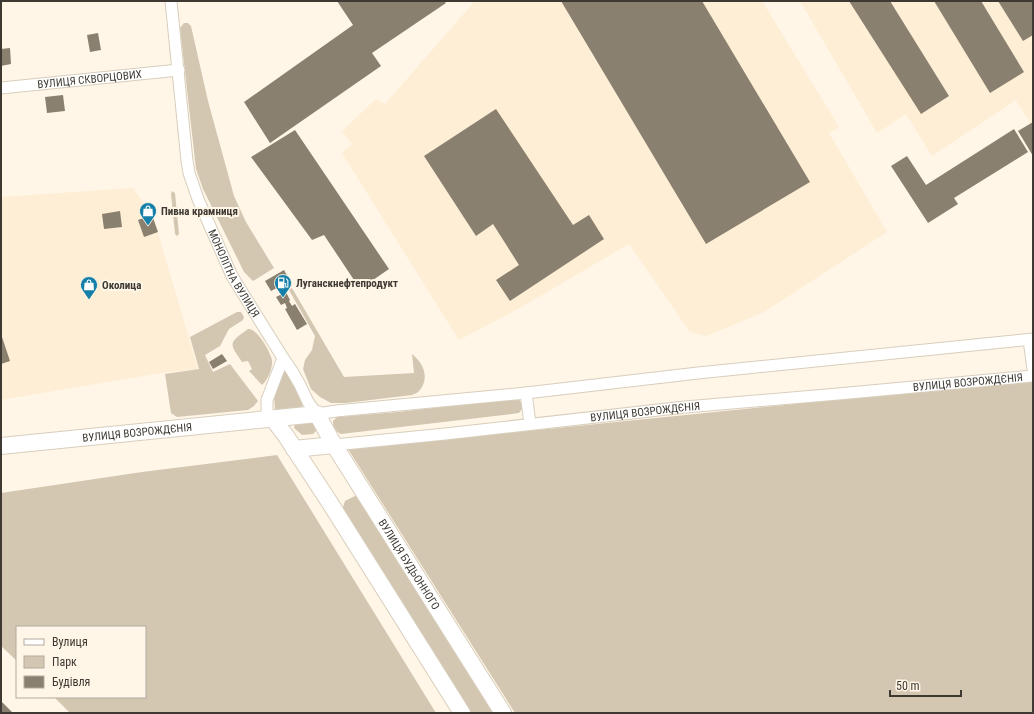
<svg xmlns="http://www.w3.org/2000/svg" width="1034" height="714" viewBox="0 0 1034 714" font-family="'Roboto Condensed',sans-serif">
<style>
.built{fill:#fdeed5}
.green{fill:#d3c7b2}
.building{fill:#8a806f}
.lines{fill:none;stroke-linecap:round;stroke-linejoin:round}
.street-casing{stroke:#d8cebc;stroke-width:13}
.secondary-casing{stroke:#d8cebc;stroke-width:18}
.street{stroke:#fff;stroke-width:11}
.secondary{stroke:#fff;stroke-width:16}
.labels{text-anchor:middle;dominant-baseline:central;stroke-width:4;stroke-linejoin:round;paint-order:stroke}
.street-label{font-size:11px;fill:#3e3a33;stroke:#fff6e7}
.poi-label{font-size:11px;font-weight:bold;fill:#3e3a33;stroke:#fff6e7;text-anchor:start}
</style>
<rect width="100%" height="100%" fill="#fff6e7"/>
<g class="built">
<path d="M475,1H762L839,127L829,133L887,232L764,312L706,336L690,332L629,244L516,310L459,340L342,153L352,144L342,131L376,99L385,104Z"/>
<path d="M800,1H1033V128L1016,100L932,156L906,114L877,133Z"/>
<path d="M133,188L152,215L155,223L198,369L161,373L1,400V197Z"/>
</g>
<g class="green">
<path d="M184,23H188L191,26L208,101L234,196L246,222L274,268L253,281L244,272L203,189L196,169L180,28Z"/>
<path d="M172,191L175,193L179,234L177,236L175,234L171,194Z"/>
<path d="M292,288L344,377L414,373L412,354C422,362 429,375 422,387C419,392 417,393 412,395L346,403H331L320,397L311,389L303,369L305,360L312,350L315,336L289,290Z"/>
<path d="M237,312H241L244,317L243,320L229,329L220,346L205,355L213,372L230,364L258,401L254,406L248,410L177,417L171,413L165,374L199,369L190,337Z"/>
<path d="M248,329C257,328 270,351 272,360C273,367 268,380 262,385L249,371L252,369L248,361L242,362C229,343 228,343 248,329Z"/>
<path d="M285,369H288L303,403L302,407L277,410L275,409L274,397L282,371Z"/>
<path d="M1033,380V713H515L348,449Z"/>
<path d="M518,398L522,404V409L519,413L512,414L341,434C335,431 333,428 333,421L337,417L398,412Z"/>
<path d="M316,422L317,430L313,434L302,435L294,428L295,423Z"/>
<path d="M277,455L436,713H70L54,697H145V627H17V661L1,646V493L142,472Z"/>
<path d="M355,496L362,498L497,713H469L343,514V507L345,501Z"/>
</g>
<g class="building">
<path d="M337,1H444L446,3L372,53L381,66L270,143L244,102L353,25Z"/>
<path d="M561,1H702L810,182L706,244Z"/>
<path d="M849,1H890L949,96L921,114Z"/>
<path d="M934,1H981L1024,72L990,93Z"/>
<path d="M998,1H1033V35L1023,41Z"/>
<path d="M98,33L101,50L90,52L87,35Z"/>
<path d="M10,48L11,64L1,66V49Z"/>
<path d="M63,95L65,111L47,113L45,97Z"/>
<path d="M496,109L573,225L589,215L604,239L510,301L496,280L519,265L493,224L476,236L424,156Z"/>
<path d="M1033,122V156L1018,131Z"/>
<path d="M1014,129L1028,152L954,198L958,204L928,223L891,166L907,156L926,185Z"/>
<path d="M295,130L389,269L360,289L324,235L312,240L251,157Z"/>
<path d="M120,211L122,227L104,229L102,214Z"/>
<path d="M152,215L158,232L144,237L138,220Z"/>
<path d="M284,270L290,281L271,291L265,281Z"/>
<path d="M286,292L290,300L289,301L292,306L295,304L307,324L297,330L285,309L287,308L285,303L281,305L276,297Z"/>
<path d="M1,334L10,361L1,364Z"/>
<path d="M222,354L227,361L213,369L209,362Z"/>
<path d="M1,701L13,713H1Z"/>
</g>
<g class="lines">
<defs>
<g id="street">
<path id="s1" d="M171,1L187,161L189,173L198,199L232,276L283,358L292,371L300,385L308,402L317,414L336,411L526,393L698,373L1033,339"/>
<path id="s2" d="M1,88L179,70"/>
<path d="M1029,340L1033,369"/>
<path d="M526,393L530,424"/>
<path d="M267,419V400L283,358"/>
<path id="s3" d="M334,445L445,434L685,407L838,394L1033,376"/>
</g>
<g id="secondary">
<path d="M273,419L286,436L330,503L462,713"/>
<path id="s4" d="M1,446L317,414L334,445L503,713"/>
<path d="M294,449L334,445"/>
</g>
</defs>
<use href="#street" class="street-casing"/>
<use href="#secondary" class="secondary-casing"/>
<use href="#street" class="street"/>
<use href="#secondary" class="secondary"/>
</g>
<defs>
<symbol id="shop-pin" viewBox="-11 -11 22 30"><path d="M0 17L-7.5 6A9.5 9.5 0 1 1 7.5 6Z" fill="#147fa8" stroke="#fff6e7"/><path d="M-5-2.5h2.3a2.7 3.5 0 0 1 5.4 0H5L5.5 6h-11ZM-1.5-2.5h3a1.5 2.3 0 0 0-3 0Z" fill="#fff"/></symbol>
<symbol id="fuel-pin" viewBox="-11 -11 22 30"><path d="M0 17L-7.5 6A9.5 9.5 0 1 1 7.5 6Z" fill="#147fa8" stroke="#fff6e7"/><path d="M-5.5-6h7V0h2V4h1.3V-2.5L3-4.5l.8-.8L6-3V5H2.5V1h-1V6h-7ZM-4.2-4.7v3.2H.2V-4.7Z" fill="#fff"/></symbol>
</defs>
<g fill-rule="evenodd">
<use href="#shop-pin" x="138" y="201" width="20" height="27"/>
<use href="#fuel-pin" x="273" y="273" width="20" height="27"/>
<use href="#shop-pin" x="79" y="275" width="20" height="27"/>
</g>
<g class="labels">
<g class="street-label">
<text stroke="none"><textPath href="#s2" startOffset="89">ВУЛИЦЯ СКВОРЦОВИХ</textPath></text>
<text stroke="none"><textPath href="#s1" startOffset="283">МОНОЛІТНА ВУЛИЦЯ</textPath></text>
<text stroke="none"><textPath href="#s3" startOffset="637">ВУЛИЦЯ ВОЗРОЖДЄНІЯ</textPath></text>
<text stroke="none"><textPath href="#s3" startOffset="313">ВУЛИЦЯ ВОЗРОЖДЄНІЯ</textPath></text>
<text stroke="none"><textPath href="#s4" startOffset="137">ВУЛИЦЯ ВОЗРОЖДЄНІЯ</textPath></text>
<text stroke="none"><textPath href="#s4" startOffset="494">ВУЛИЦЯ БУДЬОННОГО</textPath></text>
</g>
<g class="poi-label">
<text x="161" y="211">Пивна крамниця</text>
<text x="296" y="283">Луганскнефтепродукт</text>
<text x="102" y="285">Околица</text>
</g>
</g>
<rect width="1034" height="714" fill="none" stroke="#3e3a33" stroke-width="4"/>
<rect x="16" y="626" width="130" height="72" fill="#fff6e7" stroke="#b2ab9f"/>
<rect x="24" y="639" width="20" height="6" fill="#ffffff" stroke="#b2ab9f"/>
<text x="52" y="646" font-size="12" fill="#3e3a33">Вулиця</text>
<rect x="24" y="656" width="20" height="12" fill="#d3c7b2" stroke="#b2ab9f"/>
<text x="52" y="666" font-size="12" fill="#3e3a33">Парк</text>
<rect x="24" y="676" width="20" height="12" fill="#8a806f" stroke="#b2ab9f"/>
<text x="52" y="686" font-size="12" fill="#3e3a33">Будівля</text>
<path d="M890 690v6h71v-6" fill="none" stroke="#3e3a33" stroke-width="2"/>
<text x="896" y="690" font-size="12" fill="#3e3a33" stroke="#fff6e7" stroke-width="3" paint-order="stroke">50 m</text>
</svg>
